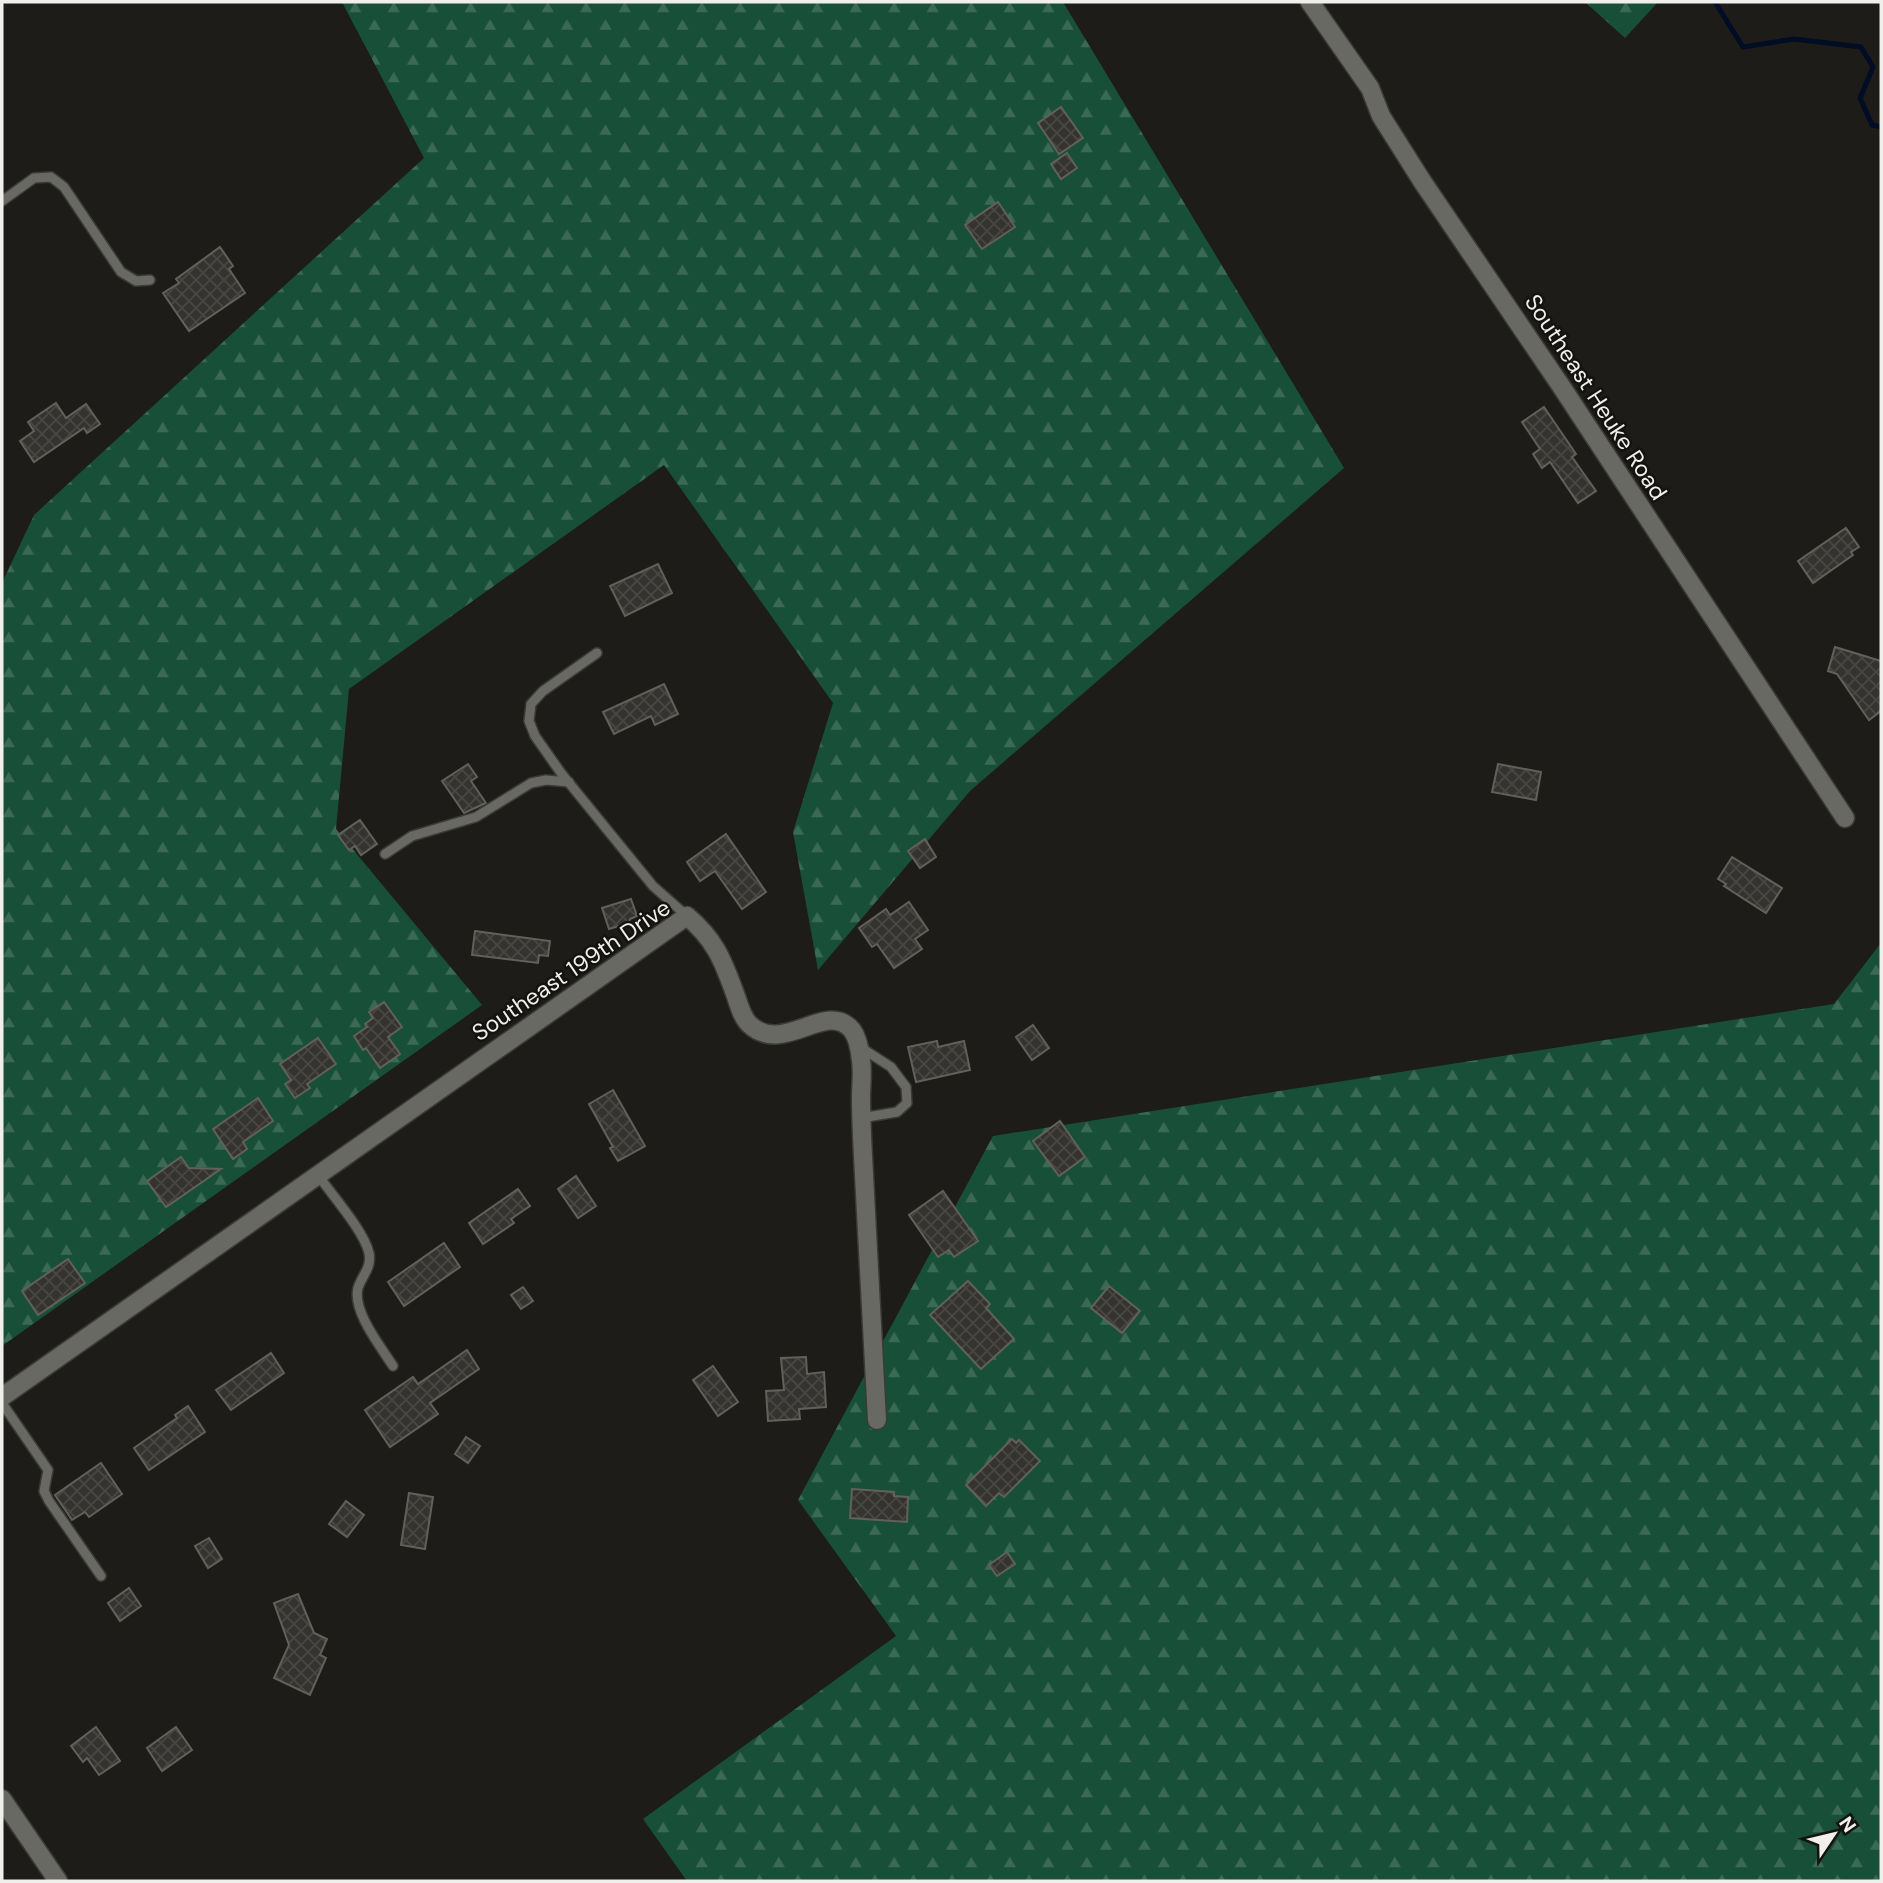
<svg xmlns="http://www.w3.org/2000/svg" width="1883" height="1883" viewBox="0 0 1883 1883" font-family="'DM Sans',sans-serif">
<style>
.forest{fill:url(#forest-firs)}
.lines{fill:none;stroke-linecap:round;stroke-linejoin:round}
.stream{stroke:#000d25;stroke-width:5}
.building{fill:url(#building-cross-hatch);stroke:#61605b;stroke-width:2}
.lane-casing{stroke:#3a3a37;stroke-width:12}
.street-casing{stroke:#3a3a37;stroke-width:21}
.lane{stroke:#696963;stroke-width:9}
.street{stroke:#696963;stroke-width:18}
.labels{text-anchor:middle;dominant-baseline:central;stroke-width:5;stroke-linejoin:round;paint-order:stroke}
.street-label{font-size:23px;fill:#f0efec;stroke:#14130f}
</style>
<defs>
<pattern id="forest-firs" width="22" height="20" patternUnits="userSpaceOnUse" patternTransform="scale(1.75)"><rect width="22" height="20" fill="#184f38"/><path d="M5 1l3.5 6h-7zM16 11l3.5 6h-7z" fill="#3a6955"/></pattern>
<pattern id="building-cross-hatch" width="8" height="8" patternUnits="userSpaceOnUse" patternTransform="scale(1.75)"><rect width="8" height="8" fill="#34332f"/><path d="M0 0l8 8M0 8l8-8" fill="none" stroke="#484743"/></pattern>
</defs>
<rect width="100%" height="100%" fill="#1d1c18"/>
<g class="forest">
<path d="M342,2H1063L1344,468L970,791L818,970L793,832L833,703L664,465L349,689L336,829L482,1005L2,1346V583L34,515L424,158Z"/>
<path d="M1585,2H1658L1625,38Z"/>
<path d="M1881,943V1881H687L643,1819L896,1636L798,1500L993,1136L1834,1004Z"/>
</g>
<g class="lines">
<path class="stream" d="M1715,2L1743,47L1794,39L1861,47L1873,67L1860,98L1872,125L1881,127"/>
</g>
<g class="building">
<path d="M1061,107L1083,138L1059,154L1038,123Z"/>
<path d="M1067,153L1077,168L1061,179L1051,164Z"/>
<path d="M998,202L1015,227L982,249L965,225Z"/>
<path d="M220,247L233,266L229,269L245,293L189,331L163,293L179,283L176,279Z"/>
<path d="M56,403L66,418L86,404L100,424L87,433L84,428L34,462L20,441L34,431L28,422Z"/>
<path d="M1544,407L1576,454L1572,457L1596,491L1578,503L1550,462L1542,468L1533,454L1540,449L1522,422Z"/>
<path d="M1846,528L1859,547L1851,552L1853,555L1813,583L1798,561Z"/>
<path d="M658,564L672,593L625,616L610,586Z"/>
<path d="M1835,647L1881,661V711L1869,720L1837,674L1828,671Z"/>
<path d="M664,684L678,714L655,725L651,716L614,734L603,712Z"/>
<path d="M468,764L477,777L471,781L486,803L464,813L442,781Z"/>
<path d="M1498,764L1541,772L1536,800L1492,792Z"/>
<path d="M360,820L377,844L361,855L355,846L349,850L338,835Z"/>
<path d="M726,834L766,892L742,909L715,871L700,881L687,862Z"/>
<path d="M925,839L936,857L920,868L908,851Z"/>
<path d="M1732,857L1782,888L1766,913L1724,886L1726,884L1718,879Z"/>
<path d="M631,899L637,916L630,919L629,923L609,929L602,908Z"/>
<path d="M909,902L928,930L915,939L922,949L894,968L877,944L872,947L859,928L886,909L890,915Z"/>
<path d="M475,931L550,941L548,956L539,955L538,963L472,955Z"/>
<path d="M384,1002L402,1027L388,1037L400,1054L380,1068L366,1048L363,1050L354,1036L367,1027L365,1024L373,1018L369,1012Z"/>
<path d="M1033,1025L1049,1048L1032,1060L1016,1037Z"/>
<path d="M318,1038L336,1064L307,1084L310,1088L295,1098L285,1084L291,1080L280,1064Z"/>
<path d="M937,1041L938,1047L964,1041L970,1070L916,1082L908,1047Z"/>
<path d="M613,1090L645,1146L618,1161L610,1148L613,1147L589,1104Z"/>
<path d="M258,1098L273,1121L243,1142L247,1149L233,1159L213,1129Z"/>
<path d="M1060,1121L1085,1157L1059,1176L1033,1141Z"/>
<path d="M181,1157L189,1168L221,1169L166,1207L147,1181Z"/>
<path d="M576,1176L596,1206L578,1218L558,1189Z"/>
<path d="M518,1189L530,1206L511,1219L514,1223L483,1244L469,1223Z"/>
<path d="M943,1191L978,1241L954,1257L949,1250L938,1257L909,1215Z"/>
<path d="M444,1243L460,1267L404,1306L388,1282Z"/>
<path d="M68,1259L85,1283L38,1315L22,1291Z"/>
<path d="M968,1281L990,1304L986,1308L1014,1339L981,1369L930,1315Z"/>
<path d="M1109,1286L1140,1311L1122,1333L1091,1308Z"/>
<path d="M523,1287L533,1301L521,1309L511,1295Z"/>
<path d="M467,1350L479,1369L430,1403L438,1414L390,1447L365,1410L413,1377L418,1384Z"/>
<path d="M271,1353L284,1373L231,1410L216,1390Z"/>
<path d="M806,1357L807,1374L824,1372L826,1407L799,1409L800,1419L768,1421L766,1391L784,1390L781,1358Z"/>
<path d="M713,1366L738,1402L718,1416L693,1380Z"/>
<path d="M188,1406L205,1432L149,1470L134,1448L177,1418L175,1415Z"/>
<path d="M466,1437L480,1446L468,1463L455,1454Z"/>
<path d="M1012,1439L1016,1443L1019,1440L1040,1461L1004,1497L999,1493L986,1506L966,1485Z"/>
<path d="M101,1463L122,1494L89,1517L85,1512L72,1520L55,1495Z"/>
<path d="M852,1489L894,1492V1496L908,1497L907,1522L850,1518Z"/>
<path d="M409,1493L433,1497L425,1549L401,1545Z"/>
<path d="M346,1501L364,1515L347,1537L329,1524Z"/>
<path d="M209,1538L222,1559L208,1568L195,1546Z"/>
<path d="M1007,1552L1015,1564L997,1576L989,1565Z"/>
<path d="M129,1588L141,1606L120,1621L108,1603Z"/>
<path d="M298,1594L314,1633L327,1639L320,1655L326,1658L310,1695L274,1678L289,1645L274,1603Z"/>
<path d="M96,1727L120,1761L99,1775L87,1758L83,1762L71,1746Z"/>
<path d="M176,1727L192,1750L162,1771L147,1748Z"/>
</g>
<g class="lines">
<defs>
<g id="lane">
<path d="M2,201L34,178L51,177L64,187L121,272L136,281L150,280"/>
<path d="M597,653L543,691L531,704L529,721L535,736L561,773L653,886L687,916"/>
<path d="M385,854L412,836L476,817L531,783L546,780L569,782"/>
<path d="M860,1047L891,1067L906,1087L907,1103L897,1112L861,1118"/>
<path d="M318,1175C332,1195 364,1231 369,1253C372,1268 362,1275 358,1288C352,1311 381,1347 393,1366"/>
<path d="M2,1403L48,1470L44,1491L49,1501L101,1576"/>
</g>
<g id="street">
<path d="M1310,2L1370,88L1381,116L1422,181L1561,386L1845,818"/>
<path d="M2,1397L687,916C714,939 722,958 734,991C738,1001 741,1016 749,1024C783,1057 826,999 852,1030C858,1038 860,1051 861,1060C863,1073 861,1085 861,1097C861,1117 862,1136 863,1156C868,1244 872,1332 877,1420"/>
<path d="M2,1799L58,1881"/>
</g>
</defs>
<use href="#lane" class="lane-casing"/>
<use href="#street" class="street-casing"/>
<use href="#lane" class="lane"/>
<use href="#street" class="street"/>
</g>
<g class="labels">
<g class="street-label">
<text transform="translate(1596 397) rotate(57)">Southeast Heuke Road</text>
<text transform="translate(571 970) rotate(-34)">Southeast 199th Drive</text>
</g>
</g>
<rect width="1883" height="1883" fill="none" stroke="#f0efec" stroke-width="7"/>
<g transform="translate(1834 1834) rotate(55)" stroke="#14130f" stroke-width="5" paint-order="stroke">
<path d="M0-5L12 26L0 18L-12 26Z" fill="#f0efec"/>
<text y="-10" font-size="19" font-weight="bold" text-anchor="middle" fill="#f0efec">N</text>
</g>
</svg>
